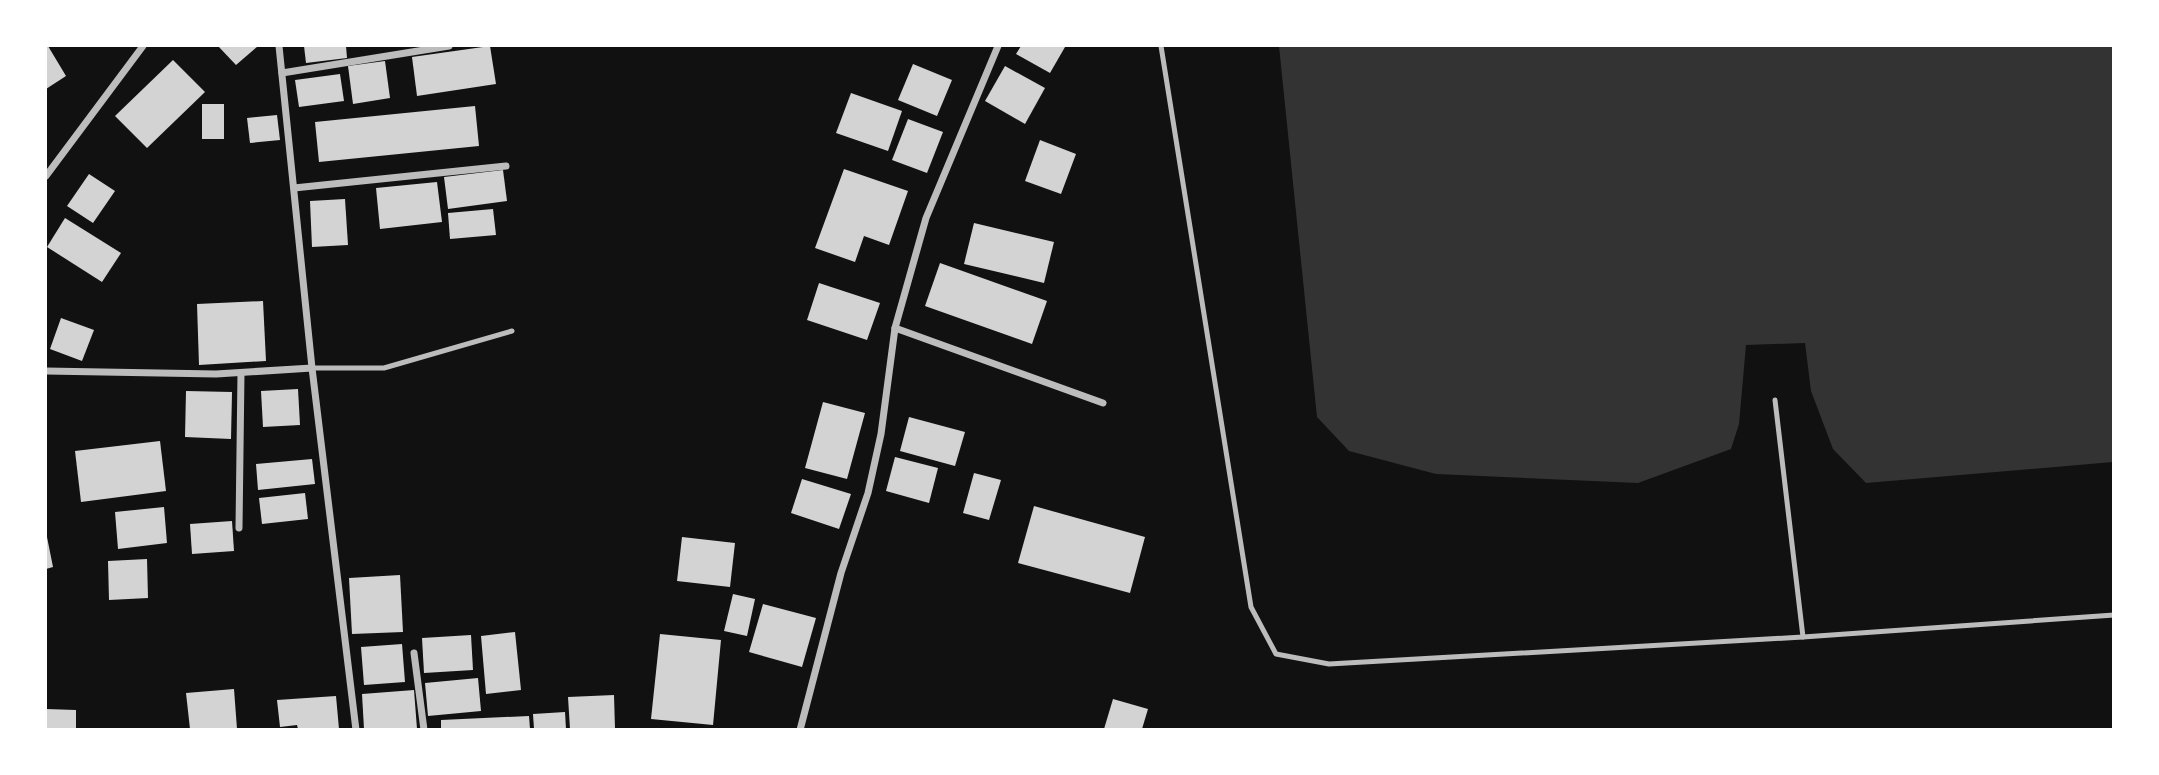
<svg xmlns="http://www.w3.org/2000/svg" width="2159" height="775" viewBox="0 0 2159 775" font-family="'Crimson Pro',serif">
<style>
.water{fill:#333}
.building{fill:#d3d3d3}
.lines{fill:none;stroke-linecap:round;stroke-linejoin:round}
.service{stroke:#bcbcbc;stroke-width:5}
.minor{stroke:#bcbcbc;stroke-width:7}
</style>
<rect width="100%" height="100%" fill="#111"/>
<path class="water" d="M1279,46H2113V462L1866,483L1833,449L1811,391L1805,343L1746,345L1739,424L1731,449L1638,483L1436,474L1349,451L1317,417Z"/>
<g class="building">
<path d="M46,46H48L66,76L46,89Z"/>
<path d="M218,46H258L236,65Z"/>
<path d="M304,46H346L347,58L306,63Z"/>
<path d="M490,46L496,84L417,96L412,57Z"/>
<path d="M1021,46H1062L1065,47L1050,73L1016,54Z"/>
<path d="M173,60L205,92L147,148L115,116Z"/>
<path d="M385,61L390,98L353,104L348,66Z"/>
<path d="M913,64L952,80L937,116L898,100Z"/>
<path d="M1005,66L1045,88L1025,124L985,101Z"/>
<path d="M340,74L344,101L299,107L295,80Z"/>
<path d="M851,93L902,111L888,151L836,133Z"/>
<rect x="202" y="104" width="22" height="35"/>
<path d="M475,106L479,146L319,162L315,122Z"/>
<path d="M277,115L280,140L250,143L247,118Z"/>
<path d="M908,119L943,132L927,173L892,160Z"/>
<path d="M1040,140L1076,154L1061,194L1025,181Z"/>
<path d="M844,169L908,191L889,245L864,236L855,262L815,248Z"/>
<path d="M503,170L507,201L448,209L444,177Z"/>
<path d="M89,174L115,191L93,223L67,206Z"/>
<path d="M437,182L442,222L380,229L376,188Z"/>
<path d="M345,199L348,245L312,247L310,201Z"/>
<path d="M493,209L496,235L450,239L448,213Z"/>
<path d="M65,218L121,253L102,282L47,247Z"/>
<path d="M974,223L1054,242L1044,283L964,264Z"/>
<path d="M940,263L1047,301L1032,344L925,306Z"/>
<path d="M819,283L880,303L867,340L807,320Z"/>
<path d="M263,301L266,361L199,365L197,304Z"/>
<path d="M61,318L94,330L82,361L50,349Z"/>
<path d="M298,389L300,425L263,427L261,391Z"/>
<path d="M186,391L232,392L231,439L185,437Z"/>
<path d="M823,402L865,413L847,479L805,468Z"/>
<path d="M909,417L965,432L955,466L900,451Z"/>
<path d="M160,441L166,491L81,502L75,451Z"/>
<path d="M895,457L938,468L929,503L886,491Z"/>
<path d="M312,459L315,484L258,490L256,464Z"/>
<path d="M974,473L1001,480L989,520L963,513Z"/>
<path d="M802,479L851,494L839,529L791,513Z"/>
<path d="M305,493L308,519L262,524L259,498Z"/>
<path d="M1034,506L1145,537L1130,593L1018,563Z"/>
<path d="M164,507L167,543L118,549L115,512Z"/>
<path d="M232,521L234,551L192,554L190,524Z"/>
<path d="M46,532L53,567L46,569Z"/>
<path d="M682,537L735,543L730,587L677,581Z"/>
<path d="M147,559L148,598L109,600L108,561Z"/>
<path d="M400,575L403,632L352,634L349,578Z"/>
<path d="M733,594L755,599L747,636L724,631Z"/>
<path d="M763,604L816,618L802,667L749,652Z"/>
<path d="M515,632L521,690L486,694L481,636Z"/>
<path d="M660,634L721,640L713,725L651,719Z"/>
<path d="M471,635L473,670L424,673L422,638Z"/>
<path d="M402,644L405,682L364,685L361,647Z"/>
<path d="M478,678L481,711L428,716L425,683Z"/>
<path d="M234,689L237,729H190L186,693Z"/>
<path d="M414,690L417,729H364L362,694Z"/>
<path d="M614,695L615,729H570L568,697Z"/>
<path d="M336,696L339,729H298L297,725L280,727L277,700Z"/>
<path d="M1113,699L1148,709L1142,729H1104Z"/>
<path d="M46,709L76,710V729H46Z"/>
<path d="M565,712L566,729H534L533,714Z"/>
<path d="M529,716L530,729H441V720Z"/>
</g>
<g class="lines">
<g class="service">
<path d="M1161,46L1251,607L1276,654L1329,664L1803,637L2114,615"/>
<path d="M312,368H384L512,331"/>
<path d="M1775,400L1803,637"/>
</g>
<g class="minor">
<path d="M279,46L312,368L356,730"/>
<path d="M282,73L449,46"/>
<path d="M46,176L143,46"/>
<path d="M294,188L506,166"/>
<path d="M895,328L1103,403"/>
<path d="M46,371L216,374L312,368"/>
<path d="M239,528L241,373"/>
<path d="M414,653L424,730"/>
<path d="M800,730L841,573L868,493L881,434L895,328L926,218L998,46"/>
</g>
</g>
<rect width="2159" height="775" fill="none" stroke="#ffffff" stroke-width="94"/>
</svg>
